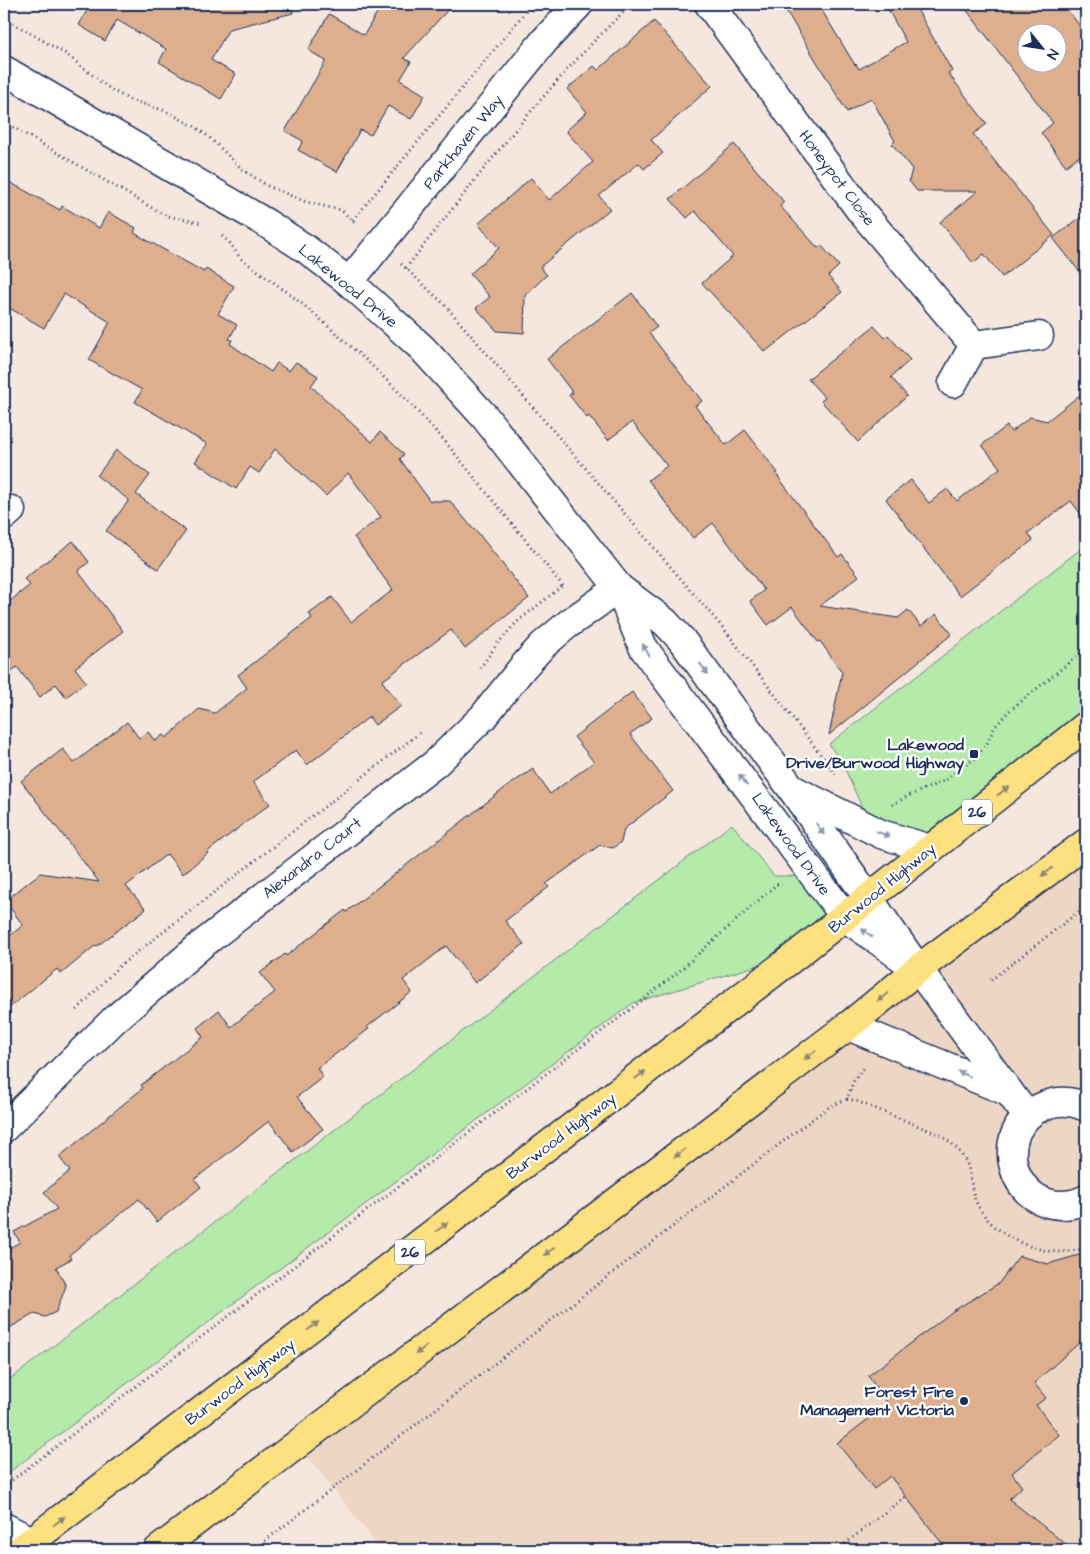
<svg xmlns="http://www.w3.org/2000/svg" width="1090" height="1554" viewBox="0 0 1090 1554" font-family="'Architects Daughter',sans-serif">
<style>
.built{fill:#eed6c5}
.green{fill:#b5eaab;stroke:#688c84}
.building{fill:#ddaf8e;stroke:#1b2f5e;fill-rule:evenodd}
.lines{fill:none;stroke-linecap:round;stroke-linejoin:round}
.minor-casing{stroke:#1b2f5e;stroke-width:31}
.highway-casing{stroke:#1b2f5e;stroke-width:31}
.path{stroke:#1b2f5e;stroke-width:3;stroke-dasharray:1 4;stroke-linecap:butt}
.minor{stroke:#fff;stroke-width:28}
.highway{stroke:#fde080;stroke-width:28}
.oneway{fill:#8d97ae}
.oneway2{fill:#8c886f}
.poi-dot{fill:#1b2f5e;stroke:#fff;stroke-width:2}
.labels{text-anchor:middle;dominant-baseline:central;stroke-width:4.5;stroke-linejoin:round;paint-order:stroke}
.shield{fill:#fff;stroke:#5f6d8e;stroke-width:1}
.shield-label{font-size:15px;font-weight:bold;fill:#1b2f5e}
.street-label{font-size:16px;fill:#1b2f5e;stroke:#fff}
.poi-label{font-size:16px;font-weight:bold;fill:#1b2f5e;stroke:#fff;text-anchor:end}
</style>
<rect width="100%" height="100%" fill="#f5e7dd"/>
<filter id="ink" filterUnits="userSpaceOnUse"><feTurbulence type="fractalNoise" baseFrequency=".02" numOctaves="2"/><feDisplacementMap in="SourceGraphic" scale="10" xChannelSelector="R" yChannelSelector="G"/><feConvolveMatrix kernelMatrix="1 2 1 2 8 2 1 2 1" color-interpolation-filters="sRGB"/></filter>
<g filter="url(#ink)">
<path class="built" d="M1086,843V1550H381L298,1444Z"/>
<g class="green">
<path d="M1086,545V726L930,849L871,828L845,769L829,744Z"/>
<path d="M732,824L774,876H814L845,917L799,953L633,1003L4,1476V1384Z"/>
</g>
<g class="building">
<path d="M88,4H291L293,13L229,29L211,60L236,74L221,99L159,62L166,49L117,20L105,41L79,25L90,5Z"/>
<path d="M382,4H453L404,58L411,62L400,80L425,95L411,119L388,106L371,135L360,130L337,172L298,150L303,141L285,131L326,61L308,50L329,14L364,35Z"/>
<path d="M782,4H818L855,65L856,64L859,69L906,42L885,4H914L952,71L948,73L987,124L973,134L1054,235L1002,277L984,254L973,263L940,222L978,191H917L909,181L912,169L892,144L895,141L871,98L847,112Z"/>
<path d="M962,4H1063L1086,34V151L1066,166L1041,133L1053,123ZM1028,32H1058V62H1028Z"/>
<path d="M654,21L712,86L651,140L663,153L644,169L639,163L599,196L610,209L540,267L547,275L525,295L524,333L497,331L476,308L490,297L470,274L499,248L478,224L531,178L549,200L593,162L566,131L587,112L567,89L594,66L598,70Z"/>
<path d="M734,144L784,202L780,206L818,248L821,245L839,266L828,276L842,292L765,352L702,283L733,256L695,211L687,218L670,199Z"/>
<path d="M4,179L60,210L62,206L99,228L108,212L136,228L134,233L204,272L206,269L234,286L218,314L237,325L229,339L232,340L230,344L271,372L277,363L289,371L296,362L318,376L311,386L372,442L380,432L404,454L400,459L430,501H450L474,530L475,529L529,598L465,649L451,630L382,681L401,706L375,725L369,717L307,765L296,750L253,782L270,804L207,852L208,853L183,874L167,854L126,886L146,909L97,946L96,945L61,974L57,969L4,1012V941L23,925L5,901L40,873L99,882L21,781L63,749L74,763L127,722L139,738L148,732L155,741L163,735L166,738L199,709L215,713L247,688L238,675L312,618L309,614L332,597L351,622L393,590L354,537L381,517L348,473L326,496L275,449L259,473L250,467L236,489L195,462L207,444L135,402L142,390L89,360L110,322L64,294L44,328L4,305Z"/>
<path d="M1086,213V280L1053,238Z"/>
<path d="M632,293L657,327L649,333L702,401L695,406L726,445L745,430L778,473L776,474L838,557L842,554L859,576L820,606L898,618L908,610L921,626L936,614L952,634L829,735L842,672L820,641L818,642L792,607L768,625L750,601L764,590L713,523L693,538L648,480L667,466L632,422L608,440L589,416L587,418L569,395L573,393L547,359Z"/>
<path d="M874,326L885,338L888,335L910,360L891,377L907,396L858,442L821,401L825,398L808,379Z"/>
<path d="M1086,390V521L1071,501L1028,533L1033,540L960,596L886,499L911,480L929,503L947,489L957,501L1000,468L982,445L1007,426L1011,432L1030,417L1047,421Z"/>
<path d="M116,450L150,475L136,494L186,531L158,569L106,531L129,500L97,476Z"/>
<path d="M73,541L89,562L78,571L123,631L75,668L86,682L66,697L56,684L40,697L17,667L4,677V606L30,585L24,579Z"/>
<path d="M632,692L652,718L630,734L673,791L624,829L621,842L613,848L600,845L546,884L549,887L505,921L524,944L475,983L446,946L403,980L412,992L367,1027L369,1029L317,1068L323,1077L297,1097L323,1129L293,1152L269,1121L195,1179L201,1187L157,1222L139,1199L69,1255L71,1259L56,1267L66,1286L56,1312L45,1317L34,1314L4,1331V1251L20,1242L14,1232L57,1209L44,1192L70,1171L59,1157L143,1088L141,1085L203,1037L197,1028L219,1010L231,1027L275,992L260,973L285,954L286,956L345,910L346,912L505,788L533,769L550,794L594,762L574,737Z"/>
<path d="M1086,1253V1335L1079,1343L1034,1383L1046,1398L1036,1405L1059,1435L1012,1473L1022,1487L1009,1499L1073,1550H947L890,1476L874,1489L837,1443L888,1404L868,1376L953,1311L999,1283L1019,1256L1048,1264Z"/>
</g>
<g class="lines">
<defs>
<g id="minor">
<path d="M709,4L860,210L974,345"/>
<path d="M4,70L266,223L306,249L349,282L389,318L422,348L484,416L619,588L643,647L653,661L845,917L918,969"/>
<path d="M349,282L545,40L579,4"/>
<path d="M953,383L974,345L1039,336"/>
<path d="M4,516L11,510"/>
<path d="M619,588L665,622L681,639L792,789L918,969L1027,1116"/>
<path d="M794,790L881,834L930,849"/>
<path d="M848,1026L1009,1092"/>
<path d="M1086,1107C1073,1101 1059,1100 1046,1105C986,1128 1012,1215 1072,1204C1077,1203 1082,1201 1086,1199"/>
<path d="M4,1128L114,1020L200,946L436,763L483,717L523,667L543,645L568,624L619,588"/>
<path d="M4,1527L32,1541"/>
</g>
<g id="highway">
<path d="M20,1550L799,953L1086,726"/>
<path d="M158,1550L848,1026L918,969L1086,843"/>
</g>
</defs>
<use href="#minor" class="minor-casing"/>
<use href="#highway" class="highway-casing"/>
<g class="path">
<path d="M4,18L66,54L110,89L130,100L166,111L197,128L209,137L243,170L268,186L306,202L341,210L356,224"/>
<path d="M4,122L159,212L168,216L202,223"/>
<path d="M353,220L532,4"/>
<path d="M222,236L231,244L240,258L291,295L312,312L367,361L404,397L443,439L563,586"/>
<path d="M401,264L444,304L724,629L838,777"/>
<path d="M406,268C478,177 547,83 632,4"/>
<path d="M480,668L498,643L517,622L562,586"/>
<path d="M892,805L908,796L944,781L975,758L988,742L994,728L1009,711L1086,649"/>
<path d="M991,980L1086,906"/>
<path d="M77,1010L117,968L140,950L422,731"/>
<path d="M847,1099L856,1101L936,1133C950,1140 964,1153 969,1169C971,1178 971,1187 974,1196C983,1226 1018,1246 1048,1251C1060,1253 1074,1250 1086,1249"/>
<path d="M4,1486L213,1328L636,1005L677,973L777,884L782,885"/>
<path d="M1059,1549L1086,1546"/>
<path d="M253,1550L811,1120L829,1107L847,1099L854,1080L865,1066"/>
<path d="M837,1550L906,1496"/>
</g>
<use href="#minor" class="minor"/>
<use href="#highway" class="highway"/>
</g>
<defs><path id="oneway-solid" d="M-6-.8H1V-3.2L6.5 0L1 3.2V.8H-6Z" transform="scale(1.25)"/></defs>
<g class="oneway">
<use href="#oneway-solid" transform="translate(646 650) rotate(-120)"/>
<use href="#oneway-solid" transform="translate(704 669) rotate(54)"/>
<use href="#oneway-solid" transform="translate(743 780) rotate(-127)"/>
<use href="#oneway-solid" transform="translate(820 829) rotate(56)"/>
<use href="#oneway-solid" transform="translate(883 834) rotate(22)"/>
<use href="#oneway-solid" transform="translate(867 933) rotate(-144)"/>
<use href="#oneway-solid" transform="translate(964 1074) rotate(-157)"/>
</g>
<g class="oneway2">
<use href="#oneway-solid" transform="translate(1003 791) rotate(-38)"/>
<use href="#oneway-solid" transform="translate(1047 872) rotate(143)"/>
<use href="#oneway-solid" transform="translate(883 997) rotate(141)"/>
<use href="#oneway-solid" transform="translate(810 1055) rotate(143)"/>
<use href="#oneway-solid" transform="translate(640 1075) rotate(-37)"/>
<use href="#oneway-solid" transform="translate(680 1153) rotate(143)"/>
<use href="#oneway-solid" transform="translate(442 1227) rotate(-37)"/>
<use href="#oneway-solid" transform="translate(550 1251) rotate(143)"/>
<use href="#oneway-solid" transform="translate(313 1326) rotate(-37)"/>
<use href="#oneway-solid" transform="translate(421 1350) rotate(143)"/>
<use href="#oneway-solid" transform="translate(59 1521) rotate(-37)"/>
</g>
</g>
<g class="poi-dot">
<rect x="969" y="749" width="10" height="10" rx="2.5"/>
<circle cx="964" cy="1401" r="5"/>
</g>
<g class="labels">
<g class="shield">
<rect x="962" y="799.5" width="30" height="25" rx="4"/>
<rect x="395" y="1239.5" width="30" height="25" rx="4"/>
</g>
<g class="shield-label">
<text x="977" y="812">26</text>
<text x="410" y="1252">26</text>
</g>
<g class="street-label">
<text transform="translate(463 142) rotate(-51)">Parkhaven Way</text>
<text transform="translate(837 178) rotate(53)">Honeypot Close</text>
<text transform="translate(348 286) rotate(39)">Lakewood Drive</text>
<text transform="translate(791 844) rotate(54)">Lakewood Drive</text>
<text transform="translate(312 858) rotate(-38)">Alexandra Court</text>
<text transform="translate(882 888) rotate(-39)">Burwood Highway</text>
<text transform="translate(561 1136) rotate(-37)">Burwood Highway</text>
<text transform="translate(240 1382) rotate(-37)">Burwood Highway</text>
</g>
<g class="poi-label">
<text x="964" y="745">Lakewood<tspan x="964" dy="18">Drive/Burwood Highway</tspan></text>
<text x="954" y="1392">Forest Fire<tspan x="954" dy="18">Management Victoria</tspan></text>
</g>
</g>
<rect width="1090" height="1554" fill="none" stroke="#fff" stroke-width="20"/>
<rect x="10" y="10" width="1070" height="1534" fill="none" stroke="#1b2f5e" stroke-width="2" filter="url(#ink)"/>
<g transform="translate(1042 48) rotate(120)"><circle r="24" fill="#ffffff" stroke="#a4acbf"/>
<path d="M0-4L9 19L0 12L-9 19Z" fill="#1b2f5e"/>
<text y="-8" font-size="14" font-weight="bold" text-anchor="middle" fill="#1b2f5e">N</text>
</g>
</svg>
